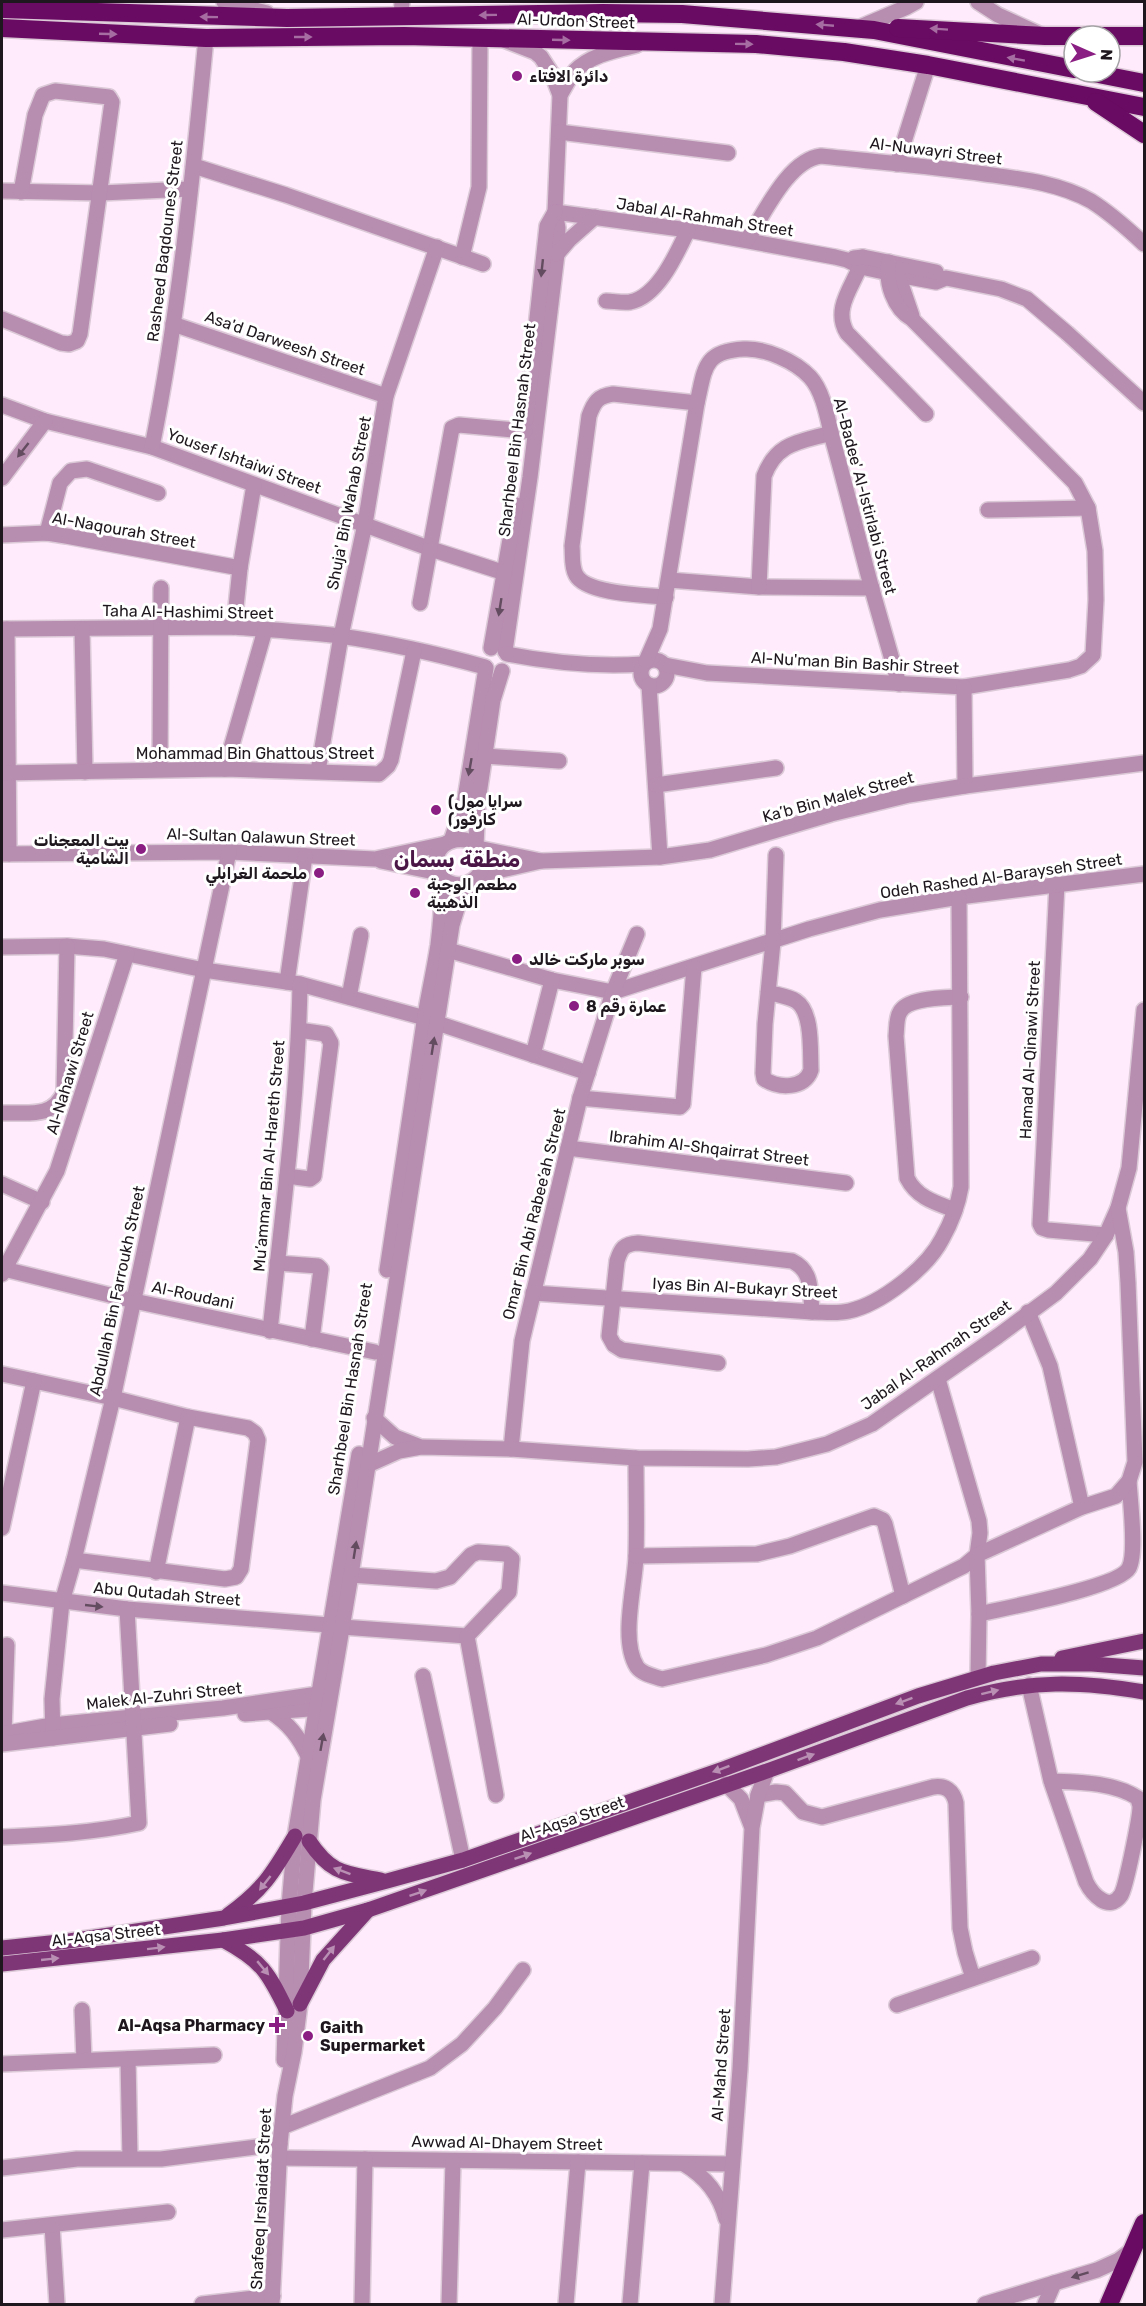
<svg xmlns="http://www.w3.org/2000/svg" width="1146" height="2306" viewBox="0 0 1146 2306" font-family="Rubik,'Noto Sans Arabic',sans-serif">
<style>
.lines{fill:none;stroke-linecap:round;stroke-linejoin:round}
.minor-casing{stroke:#dbc9d7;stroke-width:18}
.major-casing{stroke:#dbc9d7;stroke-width:18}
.highway-casing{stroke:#dbc9d7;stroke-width:21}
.minor{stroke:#b78db0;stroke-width:15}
.major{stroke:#7f3677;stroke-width:15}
.highway{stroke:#690b62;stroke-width:18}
.oneway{fill:#a56da1}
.oneway2{fill:#634c5f}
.oneway3{fill:#b990b4}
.poi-dot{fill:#8b1e82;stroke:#fff;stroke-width:2}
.labels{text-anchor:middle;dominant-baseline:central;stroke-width:6;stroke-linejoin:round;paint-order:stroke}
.street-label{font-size:16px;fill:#1e171d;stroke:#fff}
.poi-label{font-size:16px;font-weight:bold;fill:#1e171d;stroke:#fff;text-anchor:start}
.district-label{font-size:22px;font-weight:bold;fill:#4a1645;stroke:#fff}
</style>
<rect width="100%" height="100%" fill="#ffebfb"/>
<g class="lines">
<defs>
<g id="minor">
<path d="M224,2L267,13"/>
<path d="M978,2L998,15L1037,33"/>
<path d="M401,17L402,2"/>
<path d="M858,28L907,7L916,2"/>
<path d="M504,40L535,52L541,57L552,74L560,95L555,212L558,228L557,254L530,477L505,651"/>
<path d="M560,95C565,87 569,78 575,71C590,55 617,50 637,45"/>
<path d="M559,132L728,153"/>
<path d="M897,164L928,65"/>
<path d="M194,166L286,195L483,264"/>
<path d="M2,191L101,193L190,189"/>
<path d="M555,212L688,230L835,257L847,260L861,267L898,275L936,282L946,278L1001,289L1027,299L1067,333L1144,403"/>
<path d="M747,240C764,214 788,160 821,156C876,162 931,166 985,174C1021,179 1059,183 1091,201C1110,213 1128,229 1144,244"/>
<path d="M557,254L569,240L595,217"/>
<path d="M462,257L479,187L480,38"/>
<path d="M863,257C857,283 831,306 847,333L926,414"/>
<path d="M854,258L863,257L936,272"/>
<path d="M898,268V275L912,316"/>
<path d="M606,301C613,301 622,303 630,302C658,297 677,253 688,230"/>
<path d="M2,319L61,343L69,344L77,341L80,334L112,102L109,97L55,91L43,95L35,115L21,192"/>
<path d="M173,324L386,396"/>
<path d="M2,405L45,421L152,447L431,549L505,573"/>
<path d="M526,419L547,226L555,212"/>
<path d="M152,447C179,312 193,175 206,38"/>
<path d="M2,478L45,421"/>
<path d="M988,510L1088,508"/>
<path d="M47,533L60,483L71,471L87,469L158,493"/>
<path d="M2,535L47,533L66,536L240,568"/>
<path d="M669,580L759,587L872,588"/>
<path d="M759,587L764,476C777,442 800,442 831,433"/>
<path d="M666,597C644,595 586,594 576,575C571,566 573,555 572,546L589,416C594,402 598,396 613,394L697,403"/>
<path d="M420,603L452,428L459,425L525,431"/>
<path d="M234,627L240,568L254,485"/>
<path d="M2,629L234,627C269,630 305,632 340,636C389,643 438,654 485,667"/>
<path d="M7,629L9,854"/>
<path d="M82,629L85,772"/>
<path d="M491,648L516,505"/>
<path d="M507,654C553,663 597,667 643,664"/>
<circle cx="654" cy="673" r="13"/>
<path d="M646,661L660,629L697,403C705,369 703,351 744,349C765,348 795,361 810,377C824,392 828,421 833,441C848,494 860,547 875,600C883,628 891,656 899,684"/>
<path d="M665,665L707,673L964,687L1069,670L1081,666L1093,655L1096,600L1095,551L1088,508L1075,483L912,319C894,309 885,283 889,262"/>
<path d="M649,685L660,857"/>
<path d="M964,687L965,786"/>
<path d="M485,756L559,761"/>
<path d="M160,769L161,588"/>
<path d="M225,769L265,630"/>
<path d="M318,771L341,636L365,524L386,396L437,247"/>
<path d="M2,773L225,769L379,774L388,766L391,760L414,651"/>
<path d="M656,785L776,768"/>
<path d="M451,841L465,799L486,668"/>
<path d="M476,846L478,801L493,700L502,671"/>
<path d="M478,848L541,861"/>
<path d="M2,854L229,852L375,859L445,844"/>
<path d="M381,861L439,873"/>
<path d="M479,875L541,861L660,857L710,850L831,814L909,795L965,786L1144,763"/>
<path d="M1057,884L1040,1224L1042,1228L1048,1230L1106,1235"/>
<path d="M2,947L67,946L104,949L204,970L300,984L425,1018"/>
<path d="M448,950L552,980L613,992L809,929L880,910L959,897L1144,874"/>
<path d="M287,982L305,856"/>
<path d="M768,992C777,995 788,996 796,1001C813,1012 810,1051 811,1070C805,1089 779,1089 764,1079L763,1073L765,1024L773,942L776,855"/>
<path d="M349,997L361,935"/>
<path d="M437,1023L588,1073"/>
<path d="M533,1055L552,980"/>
<path d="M580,1098L680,1107L683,1104L694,967"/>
<path d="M2,1113C27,1112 53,1119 64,1092L67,946"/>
<path d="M568,1148L846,1183"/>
<path d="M287,1176L310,1179L314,1176L331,1043L326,1034L299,1030"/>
<path d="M2,1184L42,1202"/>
<path d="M955,1210C936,1203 917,1198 907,1178L896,1036C897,1028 896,1018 900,1012C908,997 945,998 961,997"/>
<path d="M277,1263L318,1266L321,1269L312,1339"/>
<path d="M4,1269L134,1301L375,1352"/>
<path d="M387,1270C400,1187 412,1104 424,1022C428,996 434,971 438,945C440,928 444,893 440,877C438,869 435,864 437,855C443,838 467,834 478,848C495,872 463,899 440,876"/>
<path d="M2,1274L57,1171L127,954"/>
<path d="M533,1293L812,1312C824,1312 837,1314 849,1311C881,1304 927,1268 942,1239C951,1223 958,1205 961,1187L959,897"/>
<path d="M1028,1312L1050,1366L1082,1507"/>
<path d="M270,1331C282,1216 298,1100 300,984"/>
<path d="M718,1363L622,1350L614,1345L609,1336L617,1261C621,1248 624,1244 638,1243L792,1261C813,1271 810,1291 812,1312"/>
<path d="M2,1374L113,1398L188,1417L248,1428L255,1433L258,1440L241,1569L236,1577L225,1579L74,1560"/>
<path d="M374,1418L395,1437L418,1446"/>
<path d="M511,1449L522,1341L580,1098L613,992L637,934"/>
<path d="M636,1458C636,1491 637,1524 636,1556C635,1587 620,1640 637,1667C642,1674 653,1676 662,1679L766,1655L817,1638L964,1566L977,1555L980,1533L979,1521L938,1379"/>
<path d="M368,1465L399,1451L421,1447L511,1449L636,1458L748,1459L776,1457L827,1444L872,1424L998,1336L1056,1293L1090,1259L1106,1235L1118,1208L1129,1168L1144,1010"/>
<path d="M2,1528L34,1381"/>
<path d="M636,1556L757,1554L790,1546L874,1516L883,1520L885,1524L903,1596"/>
<path d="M156,1572L188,1417"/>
<path d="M2,1593L127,1609L329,1625"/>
<path d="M979,1614C1005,1608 1119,1587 1129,1568C1137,1553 1130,1500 1129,1481"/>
<path d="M342,1627L467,1636L509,1592L512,1559L506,1554L478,1552L471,1555L450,1577L436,1581L351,1575"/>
<path d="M467,1636L496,1795"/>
<path d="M423,1676L463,1860"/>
<path d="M978,1677L979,1614L977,1555L1082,1507L1116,1496L1129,1481L1135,1462L1128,1283L1126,1252L1118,1208"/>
<path d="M1029,1685L1051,1781L1086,1882C1092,1894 1109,1913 1121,1895C1126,1887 1140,1817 1140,1807C1140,1804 1138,1801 1138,1798C1113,1782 1079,1782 1051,1781"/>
<path d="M271,1712C289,1724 299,1737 308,1756"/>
<path d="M245,1714L322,1708"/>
<path d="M4,1733L7,1645"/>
<path d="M2,1734L52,1725L223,1708L325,1693"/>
<path d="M53,1738L52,1699L62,1602L74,1560L113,1398L229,852"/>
<path d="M2,1744L170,1724"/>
<path d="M726,1784L741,1799L751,1825"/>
<path d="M758,1795L776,1792L785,1793L803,1812L822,1817L933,1787C945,1785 953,1790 956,1803L960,1928L965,1952L973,1978"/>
<path d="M2,1837C47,1835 94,1833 139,1823L127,1609"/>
<path d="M897,2005L1032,1958"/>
<path d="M82,2010L84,2060"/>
<path d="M128,2059L130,2158"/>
<path d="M284,2060L289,1906L295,1836L359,1454"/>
<path d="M2,2064L214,2055"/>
<path d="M282,2127L430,2068L462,2044L495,2008L523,1970"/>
<path d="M280,2158L732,2164"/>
<path d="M684,2164C706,2177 720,2195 726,2219"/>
<path d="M2,2168L77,2159H161L280,2144"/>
<path d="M52,2225L57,2304"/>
<path d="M2,2230L168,2212"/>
<path d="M202,2304L273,2296"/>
<path d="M272,2304L280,2144L285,2096L294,2052L300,2004L304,1903L313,1800L351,1575L452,925L459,902L473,882"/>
<path d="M362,2304L365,2159"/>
<path d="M449,2304L453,2161"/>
<path d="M566,2304L578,2162"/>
<path d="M630,2304L642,2163"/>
<path d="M722,2304L740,2069L752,1828L758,1795L767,1771"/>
<path d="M985,2304L1097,2270L1119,2260L1132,2250"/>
<path d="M1045,2304L1054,2283"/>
</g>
<g id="major">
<path d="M1062,1658L1144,1641"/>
<path d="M309,1841C331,1874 344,1873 381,1880"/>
<path d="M228,1915C264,1889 273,1873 295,1836"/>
<path d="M223,1940C262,1961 268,1972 287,2011"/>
<path d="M2,1948L69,1941L224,1918L304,1903L387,1881L463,1860L726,1768L918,1696L994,1673L1041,1664H1092L1144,1668"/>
<path d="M2,1964L223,1940L304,1928L368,1910L767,1771L967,1698C1032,1680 1079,1681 1144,1692"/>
<path d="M300,2004L323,1960L368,1910"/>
</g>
<g id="highway">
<path d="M2,9L287,18L603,13L682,14L874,30L1074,69"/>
<path d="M2,28L206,38L404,36L756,44L844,52L928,65L1144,107"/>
<path d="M898,28L1045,36H1144"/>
<path d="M1088,72L1144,83"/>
<path d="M1096,102L1144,134"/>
<path d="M1109,2304L1144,2223"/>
</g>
</defs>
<use href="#minor" class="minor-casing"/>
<use href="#major" class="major-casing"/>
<use href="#highway" class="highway-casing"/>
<use href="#minor" class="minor"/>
<use href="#major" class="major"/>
<use href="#highway" class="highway"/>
</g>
<defs><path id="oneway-solid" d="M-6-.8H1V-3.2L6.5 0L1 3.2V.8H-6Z" transform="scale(1.5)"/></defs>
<g class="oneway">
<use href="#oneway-solid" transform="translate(488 15) rotate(179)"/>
<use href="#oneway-solid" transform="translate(209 17) rotate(-179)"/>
<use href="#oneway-solid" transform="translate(825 25) rotate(-175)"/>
<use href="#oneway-solid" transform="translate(939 29) rotate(-176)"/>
<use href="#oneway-solid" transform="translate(108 34) rotate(2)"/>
<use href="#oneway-solid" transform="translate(303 37)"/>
<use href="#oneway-solid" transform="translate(561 40) rotate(2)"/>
<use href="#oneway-solid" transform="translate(744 44) rotate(1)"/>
<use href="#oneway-solid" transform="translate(1016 59) rotate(-170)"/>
</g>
<g class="oneway2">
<use href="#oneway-solid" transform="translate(542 268) rotate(96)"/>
<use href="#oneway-solid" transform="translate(23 450) rotate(128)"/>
<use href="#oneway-solid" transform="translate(500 607) rotate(99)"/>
<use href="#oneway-solid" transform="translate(470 767) rotate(100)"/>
<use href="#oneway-solid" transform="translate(433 1046) rotate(-81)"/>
<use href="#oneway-solid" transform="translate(355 1550) rotate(-81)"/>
<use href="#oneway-solid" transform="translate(94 1606) rotate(6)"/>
<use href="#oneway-solid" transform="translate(322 1742) rotate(-80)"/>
<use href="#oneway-solid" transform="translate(1080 2275) rotate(163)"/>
</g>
<g class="oneway3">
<use href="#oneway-solid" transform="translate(990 1692) rotate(-14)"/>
<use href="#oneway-solid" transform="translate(904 1701) rotate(160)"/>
<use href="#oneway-solid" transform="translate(806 1757) rotate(-20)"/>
<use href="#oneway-solid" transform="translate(721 1769) rotate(160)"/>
<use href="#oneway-solid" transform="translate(523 1856) rotate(-19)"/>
<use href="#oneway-solid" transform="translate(342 1871) rotate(-160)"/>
<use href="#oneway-solid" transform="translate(265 1883) rotate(128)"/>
<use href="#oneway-solid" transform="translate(418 1893) rotate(-19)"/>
<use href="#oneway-solid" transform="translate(156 1948) rotate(-7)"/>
<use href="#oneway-solid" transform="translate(329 1953) rotate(-52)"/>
<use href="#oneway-solid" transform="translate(50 1959) rotate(-6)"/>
<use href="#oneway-solid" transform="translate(263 1968) rotate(50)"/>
</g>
<g class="poi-dot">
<circle cx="517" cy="76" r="6"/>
<circle cx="436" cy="810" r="6"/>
<circle cx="141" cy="849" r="6"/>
<circle cx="319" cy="873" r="6"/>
<circle cx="415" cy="893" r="6"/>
<circle cx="517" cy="959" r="6"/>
<circle cx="574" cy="1006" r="6"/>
<path d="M274 2016h6v6h6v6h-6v6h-6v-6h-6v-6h6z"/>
<circle cx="308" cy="2036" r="6"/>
</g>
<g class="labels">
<g class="street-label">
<text transform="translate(576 21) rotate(2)">Al-Urdon Street</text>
<text transform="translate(936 151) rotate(7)">Al-Nuwayri Street</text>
<text transform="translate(705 217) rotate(9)">Jabal Al-Rahmah Street</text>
<text transform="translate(165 241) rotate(-83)">Rasheed Baqdounes Street</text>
<text transform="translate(285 343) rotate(19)">Asa'd Darweesh Street</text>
<text transform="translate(517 430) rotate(-83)">Sharhbeel Bin Hasnah Street</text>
<text transform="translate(244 461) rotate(20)">Yousef Ishtaiwi Street</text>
<text transform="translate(865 496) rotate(75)">Al-Badee' Al-Istirlabi Street</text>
<text transform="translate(349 503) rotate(-79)">Shuja' Bin Wahab Street</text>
<text transform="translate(124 530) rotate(10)">Al-Naqourah Street</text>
<text transform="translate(188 612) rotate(1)">Taha Al-Hashimi Street</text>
<text transform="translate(855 663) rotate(3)">Al-Nu'man Bin Bashir Street</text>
<text x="255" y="753">Mohammad Bin Ghattous Street</text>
<text transform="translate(838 797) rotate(-15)">Ka’b Bin Malek Street</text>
<text transform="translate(261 837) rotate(2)">Al-Sultan Qalawun Street</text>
<text transform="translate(1001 876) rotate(-8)">Odeh Rashed Al-Barayseh Street</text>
<text transform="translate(1030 1050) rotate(-87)">Hamad Al-Qinawi Street</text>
<text transform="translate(70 1073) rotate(-73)">Al-Nahawi Street</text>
<text transform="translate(709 1148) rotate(7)">Ibrahim Al-Shqairrat Street</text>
<text transform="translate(269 1156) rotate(-85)">Mu’ammar Bin Al-Hareth Street</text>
<text transform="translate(534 1214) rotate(-76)">Omar Bin Abi Rabee’ah Street</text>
<text transform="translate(745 1288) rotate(3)">Iyas Bin Al-Bukayr Street</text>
<text transform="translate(117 1291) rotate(-78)">Abdullah Bin Farroukh Street</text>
<text transform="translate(193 1295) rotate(12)">Al-Roudani</text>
<text transform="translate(936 1355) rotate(-35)">Jabal Al-Rahmah Street</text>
<text transform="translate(350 1389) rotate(-81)">Sharhbeel Bin Hasnah Street</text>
<text transform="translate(167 1594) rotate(5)">Abu Qutadah Street</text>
<text transform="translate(164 1696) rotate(-6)">Malek Al-Zuhri Street</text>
<text transform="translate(572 1819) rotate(-19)">Al-Aqsa Street</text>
<text transform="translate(106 1935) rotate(-6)">Al-Aqsa Street</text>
<text transform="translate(721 2065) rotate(-86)">Al-Mahd Street</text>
<text transform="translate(507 2143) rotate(1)">Awwad Al-Dhayem Street</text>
<text transform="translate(261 2199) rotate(-87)">Shafeeq Irshaidat Street</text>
</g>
<g class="poi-label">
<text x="529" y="76">دائرة الافتاء</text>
<text x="448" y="801">(سرايا مول<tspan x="448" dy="18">(كارفور</tspan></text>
<text x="129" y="840" text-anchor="end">بيت المعجنات<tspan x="129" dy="18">الشامية</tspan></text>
<text x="307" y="873" text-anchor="end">ملحمة الغرابلي</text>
<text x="427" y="884">مطعم الوجبة<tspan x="427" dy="18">الذهبية</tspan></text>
<text x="529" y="959">سوبر ماركت خالد</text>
<text x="586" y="1006">عمارة رقم 8</text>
<text x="265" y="2025" text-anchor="end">Al-Aqsa Pharmacy</text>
<text x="320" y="2027">Gaith<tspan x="320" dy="18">Supermarket</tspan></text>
</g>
<g class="district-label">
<text x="457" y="859">منطقة بسمان</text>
</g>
</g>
<rect width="1146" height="2306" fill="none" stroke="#1e171d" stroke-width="6"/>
<g transform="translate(1092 54) rotate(93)"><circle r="28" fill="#ffffff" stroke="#a5a2a5" stroke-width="1.5"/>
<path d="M0-4.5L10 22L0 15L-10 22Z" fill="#8b1e82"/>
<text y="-9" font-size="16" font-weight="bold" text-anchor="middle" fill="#1e171d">N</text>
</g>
</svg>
